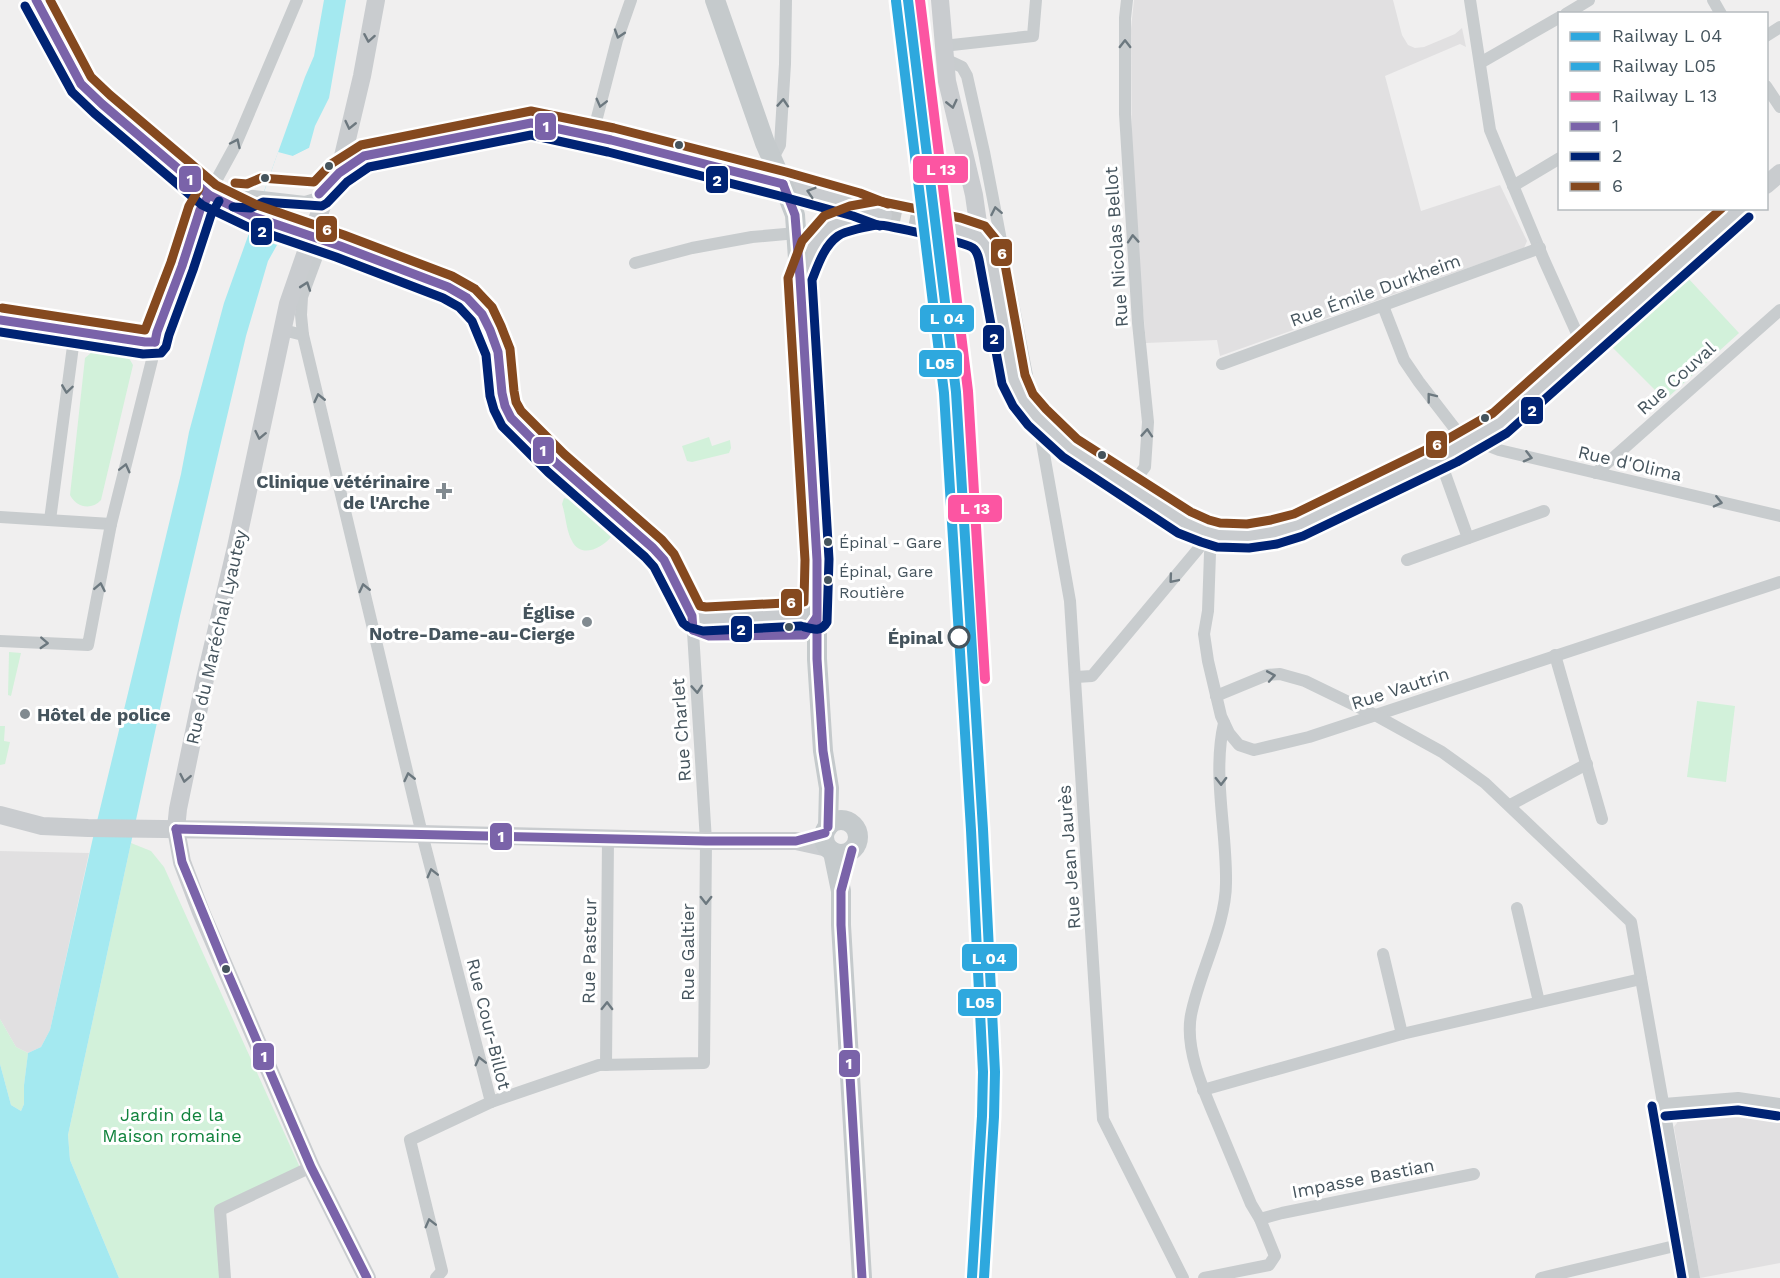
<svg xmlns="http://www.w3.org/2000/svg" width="1780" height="1278" viewBox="0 0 1780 1278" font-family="'Work Sans',sans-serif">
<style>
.education{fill:#e1e0e1}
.green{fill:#d2f1da}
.water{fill:#a4e9f0}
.pier{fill:#f0efef}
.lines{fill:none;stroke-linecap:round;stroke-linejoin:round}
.secondary-tunnel{stroke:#c5c8ca;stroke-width:18;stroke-dasharray:18 9;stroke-linecap:butt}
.street{stroke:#c8ccce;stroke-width:12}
.secondary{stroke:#c9cccf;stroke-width:18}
.primary{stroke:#c5cacc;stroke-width:20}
.bus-1-casing{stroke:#fff;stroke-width:14}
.bus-2-casing{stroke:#fff;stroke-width:14}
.bus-3-casing{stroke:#fff;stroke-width:14}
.bus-1{stroke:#7a63a9;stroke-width:9}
.bus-2{stroke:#002374;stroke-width:9}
.bus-3{stroke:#85491f;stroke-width:9}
.rail-1-casing{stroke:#fff;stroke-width:15}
.rail-2-casing{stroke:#fff;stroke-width:15}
.rail-3-casing{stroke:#fff;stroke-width:15}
.rail-1{stroke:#2ea8de;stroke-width:10}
.rail-2{stroke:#2ea8de;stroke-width:10}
.rail-3{stroke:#fc55a2;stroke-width:10}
.oneway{stroke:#6c787f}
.oneway2{stroke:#6d787f}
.bus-dot{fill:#45545d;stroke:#fff;stroke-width:2}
.poi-dot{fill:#818a90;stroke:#fff;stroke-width:2}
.stop-dot{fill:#fff;stroke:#45545d;stroke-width:3}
.labels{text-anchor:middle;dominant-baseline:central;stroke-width:6;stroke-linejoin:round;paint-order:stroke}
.bus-label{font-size:16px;fill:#45545d;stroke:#fff;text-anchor:start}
.street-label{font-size:18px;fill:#45545d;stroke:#fff}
.poi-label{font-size:18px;font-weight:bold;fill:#45545d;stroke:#fff;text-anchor:end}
.stop-label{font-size:18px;font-weight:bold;fill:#45545d;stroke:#fff;text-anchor:end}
.park-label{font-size:18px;fill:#11833d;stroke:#fff}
.line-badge{stroke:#fff;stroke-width:2}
.badge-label{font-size:16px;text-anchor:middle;font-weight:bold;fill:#fff}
</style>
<rect width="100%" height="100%" fill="#f0efef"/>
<g class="education">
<path d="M1134,0H1393L1402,35L1408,45L1415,48L1424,47L1455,34L1462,28L1466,47L1460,44L1385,76L1421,211L1500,185L1527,241L1524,248L1220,356L1217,340L1146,343L1132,188L1131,29Z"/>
<path d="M0,851L89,853L50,1030L41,1047L28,1053L16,1047L0,1019Z"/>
<path d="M1737,1109L1780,1115V1263L1700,1278L1674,1127L1682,1116L1688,1112Z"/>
</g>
<g class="green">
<path d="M1687,277L1739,333L1665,400L1611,346Z"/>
<path d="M104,350C116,352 128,353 133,365L101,500C91,511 76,507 70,495L85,358L92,352Z"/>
<path d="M709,437L712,446L730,440L731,448L729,453L692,462L687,461L682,446Z"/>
<path d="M564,498L568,499L611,537C602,548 581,559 572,541C566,530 566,516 562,504Z"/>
<path d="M9,652L21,653L11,696L8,695Z"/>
<path d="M1697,701L1735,706L1726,782L1687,777Z"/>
<path d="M0,726H5L4,741L10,742L5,764L0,765Z"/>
<path d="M131,843L151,851L164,867L302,1172L220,1210L225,1278H119L70,1160L68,1135Z"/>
<path d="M0,1019L16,1047L28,1053L24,1085V1104L21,1111L11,1105L0,1064Z"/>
</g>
<path class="water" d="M324,0H346L329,98L315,126L309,148L293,156L277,245L268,261L246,336L180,616L68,1135L70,1160L119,1278H0V1064L11,1105L21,1111L24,1104V1085L28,1053L41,1047L50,1030L92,842L181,474L189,432L224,303L305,77L314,56Z"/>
<path class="pier" d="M309,148L308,152L295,158L284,225L277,245L249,235L278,152L293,156Z"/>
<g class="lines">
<path class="secondary-tunnel" d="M883,215L959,230"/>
<g class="street">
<path d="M36,0L81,84L102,104L209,195L252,216L312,236"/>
<path d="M1127,0L1125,18V114L1138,323L1148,422L1145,467L1130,487"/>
<path d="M1470,0L1490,130L1544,260L1584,349"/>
<path d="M1713,0L1721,14"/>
<path d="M1566,14L1589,0"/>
<path d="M1766,36L1780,27"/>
<path d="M943,46L1033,36L1036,0"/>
<path d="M945,59L962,67L967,76L984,152L1034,412"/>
<path d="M1480,63L1560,17"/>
<path d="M1766,86L1780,107"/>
<path d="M592,137L617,40L631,0"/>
<path d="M772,160L780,145L785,64L786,0"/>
<path d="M337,175L364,156L531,123L611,140L783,184"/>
<path d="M1513,186L1560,158"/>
<path d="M209,195H244L305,202L315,199L325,188"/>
<path d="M635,263L692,248L752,237L797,233"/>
<path d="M1383,306L1404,360L1419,382L1466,443"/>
<path d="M0,320L145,342H155"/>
<path d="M283,330L303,335L422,834L491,1102L410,1140L442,1271L436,1278"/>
<path d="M303,335L301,315L302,297L323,240"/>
<path d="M1222,364L1540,248"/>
<path d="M1038,420L1070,601L1103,1119L1183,1278"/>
<path d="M1473,440L1499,450L1780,516"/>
<path d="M1439,457L1468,538"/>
<path d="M1596,473L1780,310"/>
<path d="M0,517L111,524"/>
<path d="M50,520L75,331"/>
<path d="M1218,535L1210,553L1208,611L1204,634L1208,661L1221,716L1229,733L1239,745L1254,750L1309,737L1780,582"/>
<path d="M1407,560L1544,511"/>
<path d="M0,641L88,645L111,524L152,360L157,332L182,266L200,210L235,146L297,0"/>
<path d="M1555,655L1602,819"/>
<path d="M1076,677L1092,676L1199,548L1205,531"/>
<path d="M1216,696L1267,675L1280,674L1305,681L1375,715L1442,752L1485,783L1631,922L1694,1278"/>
<path d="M1510,805L1587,764"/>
<path d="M1517,908L1539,1002"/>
<path d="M1383,954L1402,1034"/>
<path d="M606,1065L608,839"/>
<path d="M1203,1090L1402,1034L1641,979"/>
<path d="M491,1102L599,1065L704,1063L706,841L692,616"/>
<path d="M1664,1104L1738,1098L1780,1104"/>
<path d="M1260,1219L1282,1213L1474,1174"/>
<path d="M225,1278L220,1210L311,1167"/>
<path d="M1204,1278L1269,1265L1275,1256L1260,1219L1251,1204C1241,1180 1231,1156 1221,1132C1207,1098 1184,1052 1191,1015C1199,973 1226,925 1226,883C1227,830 1212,775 1224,723"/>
<path d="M1541,1278L1687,1243"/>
</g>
<g class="secondary">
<path d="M940,0L947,81L974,195L980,237"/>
<path d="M783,184L857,205L883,215"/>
<path d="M1766,185L1780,173"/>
<path d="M831,226L853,218L878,214"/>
<path d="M959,230C965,232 975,233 980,237C998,252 1005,351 1013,378C1015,385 1019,392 1022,399C1045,437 1095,463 1131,487C1158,505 1185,529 1218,534C1245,539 1272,533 1298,525L1452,451L1500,423L1741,208"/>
<path d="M312,236L448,287C484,309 496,330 500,373C501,388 502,403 511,417C518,429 532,440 543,450C578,484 616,515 653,548L664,560L692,616L716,619L803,614L816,618"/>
<path d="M800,278L813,247L831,226L838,200"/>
<path d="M0,815L42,826L88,828L303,831L706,841H796L828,848"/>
<path d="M367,1278L311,1167L201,912L182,862L176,829L178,809L205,679L236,547L288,304L324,200L339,173L362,76L376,0"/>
</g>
<g class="primary">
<path d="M715,0L765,143L783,184L795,215L812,464L817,560V659L823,751L829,788L828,827"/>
<circle cx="841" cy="837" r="17"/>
<path d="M833,852L841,891V925L862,1278"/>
</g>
<defs>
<g id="bus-1">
<path d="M36,0L81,84L102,104L209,195L252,216L340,246L448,287L467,298L482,314L490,330L498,352L502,393L505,406L511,418L556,463L653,548L664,560L692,616L693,630"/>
<path d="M783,184L795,215L800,278L817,560V659L823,751L829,788L828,827"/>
<path d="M319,194L339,173L364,156L531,123L611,140L783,184"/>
<path d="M0,320L145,342H155"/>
<path d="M155,342L157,332L182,266L200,210L209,195"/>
<path d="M693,630L709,636L804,635L816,618"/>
<path d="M176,829L706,841H796L825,833"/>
<path d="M176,829L182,862L228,974L311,1167L367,1278"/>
<path d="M852,850L841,891V925L862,1278"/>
</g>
<g id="bus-2">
<path d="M25,6L72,92L94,113L202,205L248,227L336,257L443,298L459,307L472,321L486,355L490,396L494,410L502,426L548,472L645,557L654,567L683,623L688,627L703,631L801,626C812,629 821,633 827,622L829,559L812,280C818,265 824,246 838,236C845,231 869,226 878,225C887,225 968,243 973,248C978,252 979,259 980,265L1002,384L1013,406L1028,425L1063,457L1178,533L1201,542L1217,547L1249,548L1277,544L1303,536L1457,462L1507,433L1749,217"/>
<path d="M233,207L251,208L263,202L322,206L327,203L347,182L369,167L531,135L608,152L780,196L853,216L880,226"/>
<path d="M0,332L143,354L161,353L166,347L169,335L193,270L211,215L219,201"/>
<path d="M1652,1106L1682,1278"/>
<path d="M1665,1116L1738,1110L1778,1116"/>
</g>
<g id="bus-3">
<path d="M50,0L91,77L110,95L216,185L257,205L344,235L452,276L475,289L492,307L501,326L510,349L514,391L516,402L521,411L564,454L662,540L674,554L700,606L706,607L804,602L805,560L788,278L802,241L824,216L850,206L878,201L961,218L985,226L998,242L1004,259L1025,375L1033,394L1046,409L1077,439L1191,512L1209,520L1220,523L1247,524L1271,520L1294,514L1446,440L1493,413L1722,208"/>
<path d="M235,183L247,184L261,178L314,182L331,164L361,145L531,111L614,128L786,172L860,193L888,204"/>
<path d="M2,308L145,330L171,262L189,206L199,189"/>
</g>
</defs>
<use href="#bus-1" class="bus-1-casing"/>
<use href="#bus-2" class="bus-2-casing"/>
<use href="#bus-3" class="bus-3-casing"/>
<use href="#bus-1" class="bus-1"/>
<use href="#bus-2" class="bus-2"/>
<use href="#bus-3" class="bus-3"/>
<defs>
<path id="rail-1" d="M908,0L956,392L983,829L995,1072L994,1117L984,1278"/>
<path id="rail-2" d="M896,1L944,393L971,830L983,1072L982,1116L972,1277"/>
<path id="rail-3" d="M920,0L968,391L985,679"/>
</defs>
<use href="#rail-1" class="rail-1-casing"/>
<use href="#rail-2" class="rail-2-casing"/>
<use href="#rail-3" class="rail-3-casing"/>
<use href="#rail-1" class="rail-1"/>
<use href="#rail-2" class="rail-2"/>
<use href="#rail-3" class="rail-3"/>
</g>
<defs><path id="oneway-chevron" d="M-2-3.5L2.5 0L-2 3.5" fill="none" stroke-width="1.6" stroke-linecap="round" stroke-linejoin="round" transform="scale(1.5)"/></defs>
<g class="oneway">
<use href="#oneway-chevron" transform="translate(619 34) rotate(108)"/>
<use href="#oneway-chevron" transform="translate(1125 44) rotate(-90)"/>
<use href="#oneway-chevron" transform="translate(601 103) rotate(104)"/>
<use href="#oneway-chevron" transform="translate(783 103) rotate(-86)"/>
<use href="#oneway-chevron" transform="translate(236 143) rotate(-65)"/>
<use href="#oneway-chevron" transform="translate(996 211) rotate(-101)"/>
<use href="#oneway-chevron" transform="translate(1133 239) rotate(-94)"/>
<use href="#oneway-chevron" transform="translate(306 286) rotate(-71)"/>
<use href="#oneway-chevron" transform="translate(67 389) rotate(98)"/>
<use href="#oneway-chevron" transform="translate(1431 397) rotate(-128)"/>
<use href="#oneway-chevron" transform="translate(319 398) rotate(-103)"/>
<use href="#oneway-chevron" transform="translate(1147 433) rotate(-86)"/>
<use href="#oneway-chevron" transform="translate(1528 457) rotate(14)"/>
<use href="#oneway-chevron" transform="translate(125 468) rotate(-76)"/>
<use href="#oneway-chevron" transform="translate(1718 502) rotate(13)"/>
<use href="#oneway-chevron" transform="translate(1173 579) rotate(130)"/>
<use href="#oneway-chevron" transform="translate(100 587) rotate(-79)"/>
<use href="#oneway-chevron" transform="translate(364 588) rotate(-103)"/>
<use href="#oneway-chevron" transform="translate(44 643) rotate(3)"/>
<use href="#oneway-chevron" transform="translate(1271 676) rotate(-10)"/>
<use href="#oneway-chevron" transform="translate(697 689) rotate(86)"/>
<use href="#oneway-chevron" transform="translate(409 777) rotate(-103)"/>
<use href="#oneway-chevron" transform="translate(1221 781) rotate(89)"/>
<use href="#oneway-chevron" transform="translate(432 873) rotate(-104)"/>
<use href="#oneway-chevron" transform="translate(706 900) rotate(90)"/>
<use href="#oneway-chevron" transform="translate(607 1006) rotate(-89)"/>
<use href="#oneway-chevron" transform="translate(480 1061) rotate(-104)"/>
<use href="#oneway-chevron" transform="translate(430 1223) rotate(-104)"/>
</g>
<g class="oneway2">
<use href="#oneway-chevron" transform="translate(369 38) rotate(100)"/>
<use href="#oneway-chevron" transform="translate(952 104) rotate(77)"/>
<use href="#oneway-chevron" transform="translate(350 125) rotate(103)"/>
<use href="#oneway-chevron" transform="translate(811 192) rotate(-163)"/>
<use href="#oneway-chevron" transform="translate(260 435) rotate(102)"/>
<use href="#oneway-chevron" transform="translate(185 778) rotate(101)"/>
</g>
<g class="bus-dot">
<circle cx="679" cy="145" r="5"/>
<circle cx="329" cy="166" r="5"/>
<circle cx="265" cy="178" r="5"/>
<circle cx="1485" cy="418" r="5"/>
<circle cx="1102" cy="455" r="5"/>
<circle cx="828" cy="542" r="5"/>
<circle cx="828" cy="580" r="5"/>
<circle cx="789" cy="627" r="5"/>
<circle cx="226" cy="969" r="5"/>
</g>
<g class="poi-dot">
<path d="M441 482h6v6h6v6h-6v6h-6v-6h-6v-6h6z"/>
<circle cx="587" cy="622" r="6"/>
<circle cx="25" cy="714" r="6"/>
</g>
<circle class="stop-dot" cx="959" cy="637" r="10"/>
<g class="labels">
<g class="bus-label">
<text x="839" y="542">Épinal - Gare</text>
<text x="839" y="571">Épinal, Gare<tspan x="839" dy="21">Routière</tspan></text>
</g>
<g class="street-label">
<text transform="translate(1116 247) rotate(-94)">Rue Nicolas Bellot</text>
<text transform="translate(1375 290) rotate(-20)">Rue Émile Durkheim</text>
<text transform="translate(1676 378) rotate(-42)">Rue Couval</text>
<text transform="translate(1630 463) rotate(13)">Rue d'Olima</text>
<text transform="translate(216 637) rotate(-77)">Rue du Maréchal Lyautey</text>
<text transform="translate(1400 688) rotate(-18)">Rue Vautrin</text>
<text transform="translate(681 730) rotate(-94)">Rue Charlet</text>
<text transform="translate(1069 857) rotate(-94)">Rue Jean Jaurès</text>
<text transform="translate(589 951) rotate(-89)">Rue Pasteur</text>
<text transform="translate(687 952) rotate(-90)">Rue Galtier</text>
<text transform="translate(489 1024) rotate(76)">Rue Cour-Billot</text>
<text transform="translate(1363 1178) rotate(-11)">Impasse Bastian</text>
</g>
<g class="poi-label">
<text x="430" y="481">Clinique vétérinaire<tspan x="430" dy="21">de l'Arche</tspan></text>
<text x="575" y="612">Église<tspan x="575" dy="21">Notre-Dame-au-Cierge</tspan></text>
<text x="37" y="714" text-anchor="start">Hôtel de police</text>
</g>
<g class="stop-label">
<text x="943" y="637">Épinal</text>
</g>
<g class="park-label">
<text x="172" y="1114">Jardin de la<tspan x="172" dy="21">Maison romaine</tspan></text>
</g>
</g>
<g class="line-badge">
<rect x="534" y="112" width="23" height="29" rx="6" fill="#7a63a9"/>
<rect x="912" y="155" width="57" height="29" rx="6" fill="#fc55a2"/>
<rect x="178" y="165" width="24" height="28" rx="6" fill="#7a63a9"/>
<rect x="705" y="165" width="24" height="29" rx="6" fill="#002374"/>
<rect x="315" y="215" width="23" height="28" rx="6" fill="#85491f"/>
<rect x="250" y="217" width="23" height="29" rx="6" fill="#002374"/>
<rect x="990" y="238" width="23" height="29" rx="6" fill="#85491f"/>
<rect x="919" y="304" width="56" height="29" rx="6" fill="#2ea8de"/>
<rect x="982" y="324" width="23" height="29" rx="6" fill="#002374"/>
<rect x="918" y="349" width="45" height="29" rx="6" fill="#2ea8de"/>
<rect x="1520" y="396" width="24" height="29" rx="6" fill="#002374"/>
<rect x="1425" y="430" width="23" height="29" rx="6" fill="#85491f"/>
<rect x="532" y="436" width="23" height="29" rx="6" fill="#7a63a9"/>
<rect x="947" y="494" width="56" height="29" rx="6" fill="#fc55a2"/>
<rect x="780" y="588" width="23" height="29" rx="6" fill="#85491f"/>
<rect x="730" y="615" width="23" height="28" rx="6" fill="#002374"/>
<rect x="489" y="822" width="24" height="29" rx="6" fill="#7a63a9"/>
<rect x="961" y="943" width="57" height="29" rx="6" fill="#2ea8de"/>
<rect x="957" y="988" width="45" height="29" rx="6" fill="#2ea8de"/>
<rect x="252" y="1042" width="23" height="29" rx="6" fill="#7a63a9"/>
<rect x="838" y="1049" width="23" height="29" rx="6" fill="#7a63a9"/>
</g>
<g class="badge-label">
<text x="546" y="132">1</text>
<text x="941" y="175">L 13</text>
<text x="190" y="185">1</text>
<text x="717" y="186">2</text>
<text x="327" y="235">6</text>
<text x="262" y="237">2</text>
<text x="1002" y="259">6</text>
<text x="947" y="324">L 04</text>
<text x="994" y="344">2</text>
<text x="940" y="369">L05</text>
<text x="1532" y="416">2</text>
<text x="1437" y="450">6</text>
<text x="543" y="456">1</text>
<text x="975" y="514">L 13</text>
<text x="791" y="608">6</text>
<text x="741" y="635">2</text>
<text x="501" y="842">1</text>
<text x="989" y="964">L 04</text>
<text x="980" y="1008">L05</text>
<text x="264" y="1062">1</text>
<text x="849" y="1069">1</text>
</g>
<rect x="1558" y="12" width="210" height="198" fill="#ffffff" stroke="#b5bbbe" stroke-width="1.5"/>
<rect x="1570" y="32" width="30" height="9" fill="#2ea8de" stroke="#b5bbbe" stroke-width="1.5"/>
<text x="1612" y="42" font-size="18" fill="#45545d">Railway L 04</text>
<rect x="1570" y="62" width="30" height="9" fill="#2ea8de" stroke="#b5bbbe" stroke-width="1.5"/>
<text x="1612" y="72" font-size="18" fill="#45545d">Railway L05</text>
<rect x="1570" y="92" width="30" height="9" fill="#fc55a2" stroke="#b5bbbe" stroke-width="1.5"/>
<text x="1612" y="102" font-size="18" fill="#45545d">Railway L 13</text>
<rect x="1570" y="122" width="30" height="9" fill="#7a63a9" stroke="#b5bbbe" stroke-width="1.5"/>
<text x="1612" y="132" font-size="18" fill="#45545d">1</text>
<rect x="1570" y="152" width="30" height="9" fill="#002374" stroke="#b5bbbe" stroke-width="1.5"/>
<text x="1612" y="162" font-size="18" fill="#45545d">2</text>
<rect x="1570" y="182" width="30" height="9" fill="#85491f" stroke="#b5bbbe" stroke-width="1.5"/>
<text x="1612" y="192" font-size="18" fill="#45545d">6</text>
</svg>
